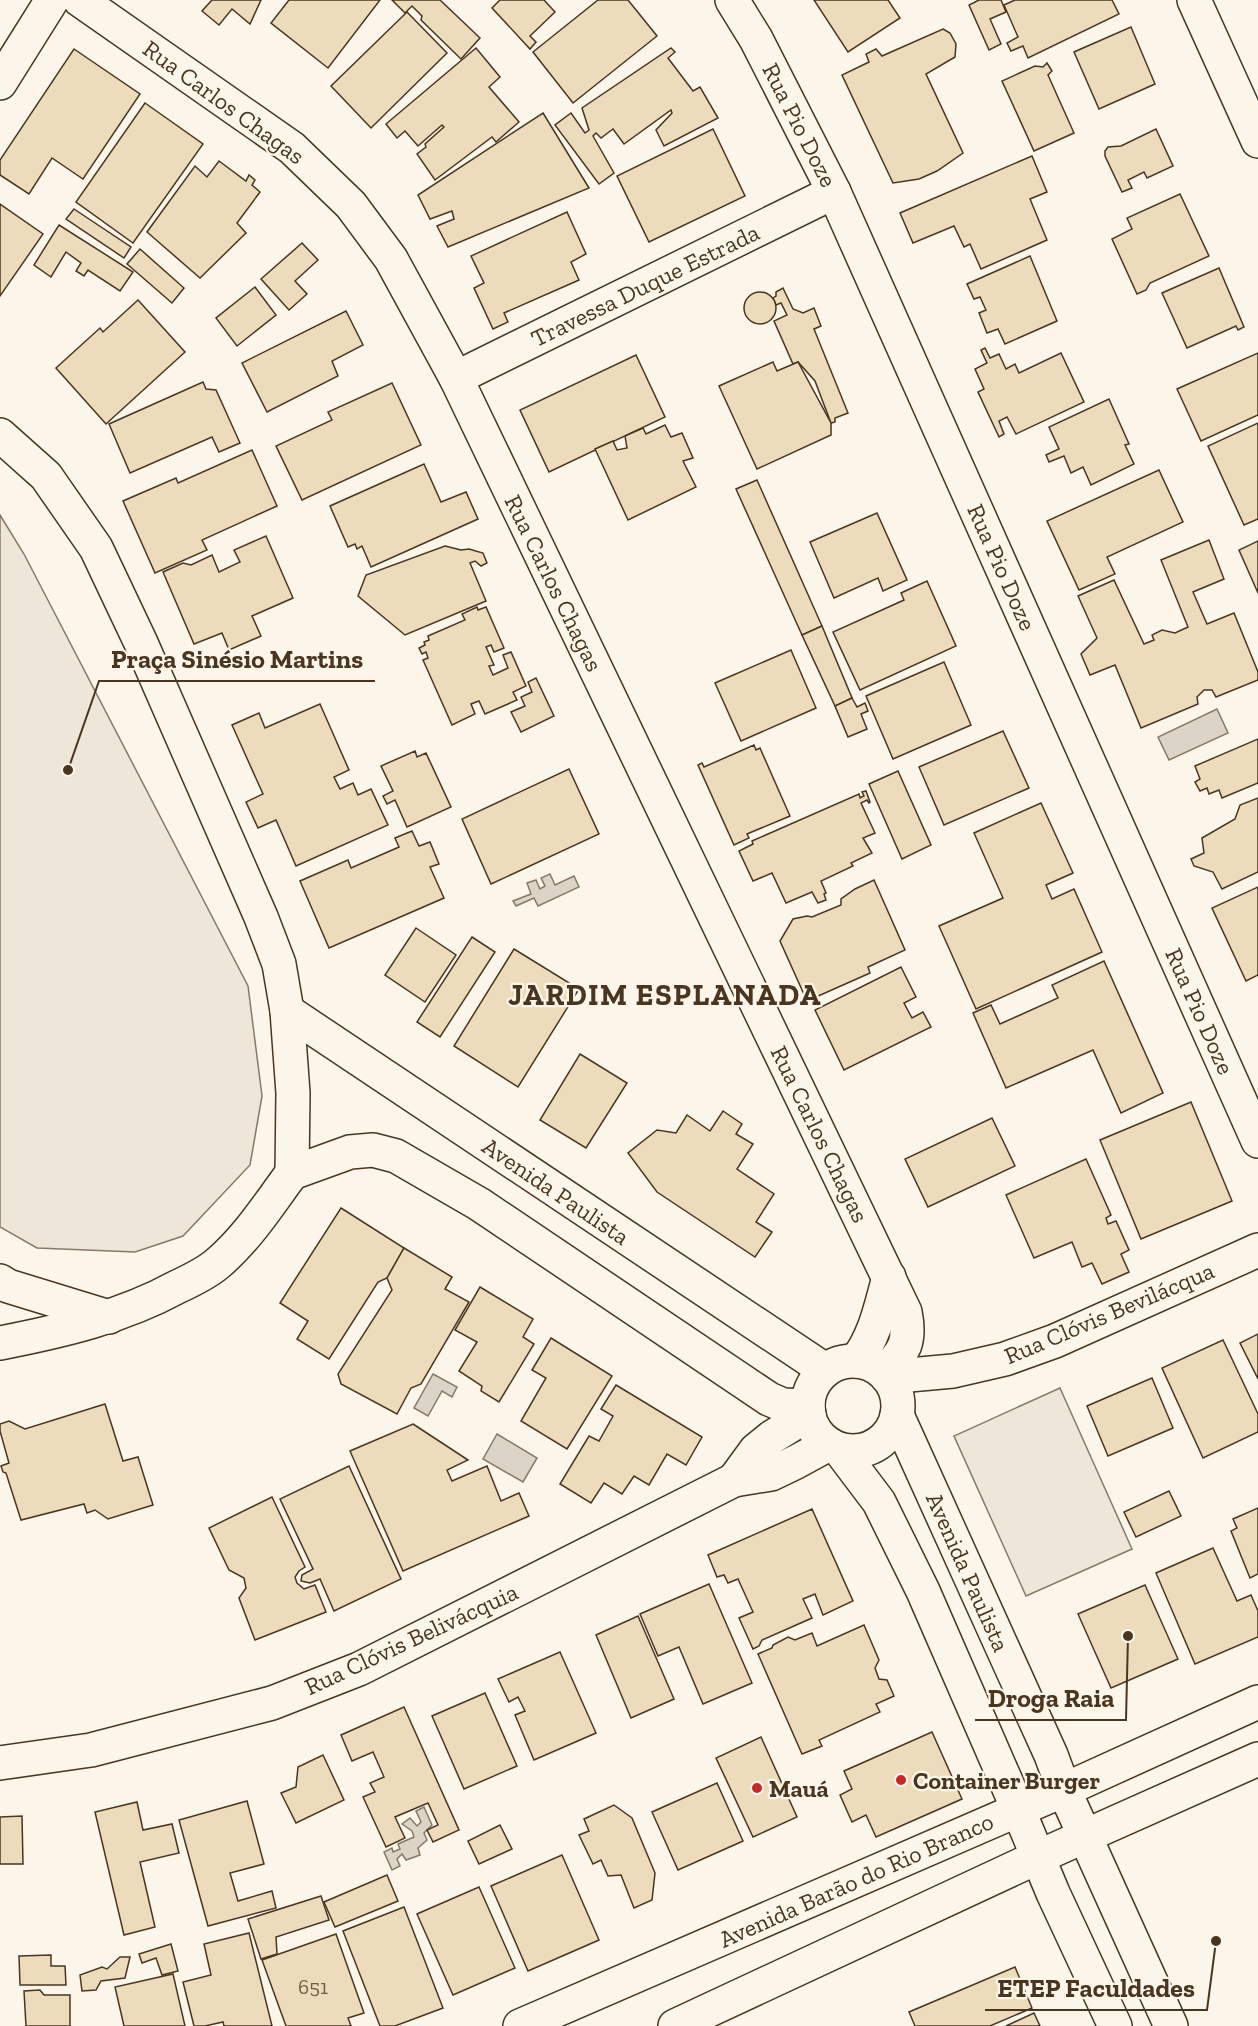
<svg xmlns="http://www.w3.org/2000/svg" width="1258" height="2026" viewBox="0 0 1258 2026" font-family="'Zilla Slab',serif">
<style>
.green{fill:#ede6d9;stroke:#887966;stroke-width:1.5}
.parking{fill:#ede7d9;stroke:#887966;stroke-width:1.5}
.water{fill:#dcd4c6;stroke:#887966;stroke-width:1.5}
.building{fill:#ecdcbc;stroke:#4a3520;stroke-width:1.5}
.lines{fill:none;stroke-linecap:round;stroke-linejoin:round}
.street-casing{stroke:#4a3520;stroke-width:36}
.secondary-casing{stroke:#4a3520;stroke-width:36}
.street{stroke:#fbf6e9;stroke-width:33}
.secondary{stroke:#fbf6e9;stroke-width:33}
.poi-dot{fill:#c62828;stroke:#fbf6e9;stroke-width:2}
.labels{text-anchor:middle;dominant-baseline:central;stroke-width:4.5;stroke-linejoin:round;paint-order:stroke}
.number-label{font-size:21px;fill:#725f47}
.street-label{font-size:24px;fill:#4a3520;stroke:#fbf6e9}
.poi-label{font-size:24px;font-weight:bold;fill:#4a3520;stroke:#fbf6e9;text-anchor:start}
.district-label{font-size:30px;font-weight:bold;letter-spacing:1.5px;fill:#4a3520;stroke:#fbf6e9}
.leader{fill:none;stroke:#4a3520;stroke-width:2}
.callout-dot{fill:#4a3520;stroke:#fbf6e9;stroke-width:2}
.callout-label{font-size:26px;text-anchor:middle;font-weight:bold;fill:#4a3520;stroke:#fbf6e9;stroke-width:4.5;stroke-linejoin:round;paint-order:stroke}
</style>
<rect width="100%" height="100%" fill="#fbf6e9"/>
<path class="green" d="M0,515L24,554L248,986L262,1096L250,1165L183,1236L135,1252L37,1248L0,1227Z"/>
<path class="parking" d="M1060,1388L1132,1549L1026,1596L954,1436Z"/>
<g class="water">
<path d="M1217,709L1228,733L1169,760L1158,737Z"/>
<path d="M550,874L555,885L574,876L579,887L538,906L534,898L516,906L513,901L531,894L527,883L536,880L540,889L545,886L541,878Z"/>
<path d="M433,1374L457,1387L452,1397L442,1391L428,1416L414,1408Z"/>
<path d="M497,1434L537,1458L523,1482L483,1459Z"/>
<path d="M424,1807L432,1825L424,1833L427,1840L418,1848L420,1855L406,1860L402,1854L397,1859L400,1866L392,1870L384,1852L392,1848L393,1852L400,1849L398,1844L414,1837L412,1831L402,1824L410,1818L417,1826L421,1822L416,1811Z"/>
</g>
<g class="building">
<path d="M212,0H261L250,24L232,9L219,25L202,11Z"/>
<path d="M289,0H380L328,68L271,23Z"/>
<path d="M392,0H440L480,38L461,59L421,20L422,16L412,6L405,13Z"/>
<path d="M500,0H544L555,12L530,36L536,42L530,49L492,8Z"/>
<path d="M598,0H628L657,36L573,103L533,52Z"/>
<path d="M814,0H888L900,18L848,52Z"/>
<path d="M979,0H1001L1006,12L990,19L1001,44L989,50L969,5Z"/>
<path d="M1015,0H1112L1119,14L1028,58L1023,46L1011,51L1007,43L1018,37L1004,5Z"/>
<path d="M407,12L447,53L371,128L331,86Z"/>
<path d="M1131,27L1155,84L1099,109L1074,52Z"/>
<path d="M943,29L950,33L956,44L955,57L926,74L963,153L937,171L919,179L893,183L842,75L869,62L866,54L876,49L882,56Z"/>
<path d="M476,48L500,77L489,87L519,122L496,142L492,137L435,180L417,154L426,147L425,144L444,127L442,125L418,146L405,131L397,138L386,124Z"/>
<path d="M671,48L675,52L668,58L693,91L700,87L718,118L664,146L656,130L672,113L671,110L624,144L613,129L601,138L596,133L593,136L614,173L599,184L555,125L571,113L585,133L589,130L582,108Z"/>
<path d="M74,49L140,94L83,179L52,158L29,194L0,175V160Z"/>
<path d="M1047,63L1052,71L1048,75L1074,133L1034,151L1002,81L1035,66L1043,67Z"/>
<path d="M145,103L203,144L133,243L76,202Z"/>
<path d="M543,113L589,188L448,247L437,226L454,219L452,211L430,219L418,195Z"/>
<path d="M713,129L745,196L649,242L617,176Z"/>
<path d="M1156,129L1173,166L1147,178L1144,172L1128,180L1132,188L1122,192L1105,156V151L1108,147L1121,146Z"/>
<path d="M1032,156L1047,192L1030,199L1047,240L981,269L970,244L964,247L954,226L913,243L900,213Z"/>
<path d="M219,161L246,181L249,175L255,180L252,185L260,192L237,223L246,233L200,278L147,232L195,166L207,177Z"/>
<path d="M1180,194L1209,256L1150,283L1146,290L1137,294L1112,239L1132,229L1127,218Z"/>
<path d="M0,204L43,234L0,296Z"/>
<path d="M74,209L131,247L124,258L66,219Z"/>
<path d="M567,212L586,254L571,262L579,280L504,313L508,322L493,329L474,288L484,283L471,256Z"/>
<path d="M59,225L133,272L120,291L88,270L84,276L76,271L81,263L66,252L51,277L34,265Z"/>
<path d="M302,243L318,260L295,281L307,294L289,310L261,279Z"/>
<path d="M140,249L184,288L172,303L127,264Z"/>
<path d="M1030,256L1057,321L1005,344L998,329L987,333L979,313L986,310L980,297L974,299L967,284Z"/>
<path d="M1219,268L1244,327L1238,330L1236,326L1187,348L1162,293Z"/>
<path d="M255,287L276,315L237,346L216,318Z"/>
<path d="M783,288L793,309L803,313L814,308L821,326L814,329L848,413L835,418V422L831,423L815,381L798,362L793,364L774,321L787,315L781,303L776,305L773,298L776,296V292Z"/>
<circle cx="760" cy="308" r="16"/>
<path d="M138,300L185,352L106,424L56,368L100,328L103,332Z"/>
<path d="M346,311L363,345L332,361L338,376L267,412L242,363Z"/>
<path d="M985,348L990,358L999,354L1006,369L1015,364L1019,373L1061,353L1084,402L1016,434L1007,417L999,421L1004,434L999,437L978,392L984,389L975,369L987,363L981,350Z"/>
<path d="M1258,353V415L1201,441L1177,389Z"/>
<path d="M636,355L665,417L549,472L520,410Z"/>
<path d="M773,362L777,371L798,362L831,423V435L757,469L719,386Z"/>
<path d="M203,382L206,389L216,390L240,443L219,452L212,437L130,473L109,424Z"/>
<path d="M392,383L421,445L302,500L276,446L332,420L328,412Z"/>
<path d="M1109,399L1129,444L1125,445L1134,464L1091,485L1083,467L1071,473L1064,456L1049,462L1046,455L1059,449L1049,427Z"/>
<path d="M1258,423V519L1244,525L1208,446Z"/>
<path d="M665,425L671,437L682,433L693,458L683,461L696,487L628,520L595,449L613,441L617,450L627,448L625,436L643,428L646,434Z"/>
<path d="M252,450L277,506L202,540L207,550L155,573L123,501L176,478L178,483Z"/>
<path d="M424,464L441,502L466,492L478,519L371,567L362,546L357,549L355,544L348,547L330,506Z"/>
<path d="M1159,470L1183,522L1107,557L1115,574L1079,590L1047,521Z"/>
<path d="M757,480L822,626L802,635L736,489Z"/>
<path d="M877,513L907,580L883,591L878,578L834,598L810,542Z"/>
<path d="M266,536L293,598L252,616L261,636L229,650L222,633L194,644L163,572L183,563L191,565L212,555L219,572L240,562L234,550Z"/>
<path d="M1209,540L1224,579L1193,592L1207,624L1234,613L1258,672V680L1216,697L1212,690H1204L1197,697L1198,704L1141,728L1115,665L1090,675L1081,654L1097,638L1078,596L1114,580L1144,644L1154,640L1152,635L1162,630L1175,633L1188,627L1161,560Z"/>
<path d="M1258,541V593L1239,550Z"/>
<path d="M445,546L461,550L469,549L483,553L487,563L481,566L475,561L470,563L486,601L405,635L358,596L366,575Z"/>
<path d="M927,581L956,646L860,690L833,632L904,600L901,593Z"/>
<path d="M477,607L478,610L486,607L504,648L494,652L491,645L486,647L494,665L489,666L493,675L508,668L503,655L511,652L526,686L513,692L517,700L485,714L479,701L471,704L475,714L452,725L423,660L428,658L426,652L422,654L419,648L425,645L424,642L429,640L428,636L465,620L462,614Z"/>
<path d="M822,626L852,698L835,706L802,635Z"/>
<path d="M791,650L816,708L741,741L715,683Z"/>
<path d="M944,662L971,725L893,759L866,696Z"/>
<path d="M536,678L554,716L521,732L511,712L525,706L521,697L532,692L528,682Z"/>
<path d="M852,698L857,707L865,703L868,711L861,714L867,729L848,737L835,706Z"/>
<path d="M320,704L349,770L334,777L340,789L353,783L358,795L371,789L388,825L296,866L276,820L258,828L246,802L263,794L232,725L259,713L265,728Z"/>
<path d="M1003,731L1029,788L944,825L919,767Z"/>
<path d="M1258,739V783L1222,798L1219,790L1209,794L1207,788L1200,791L1195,782L1200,779L1195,766Z"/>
<path d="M754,745L756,750L760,748L790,816L747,834L749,838L734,845L698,765L702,763L704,767Z"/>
<path d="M415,751L417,757L426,753L451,807L407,827L395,800L387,804L383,796L393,791L381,766Z"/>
<path d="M569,769L599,834L491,884L462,819Z"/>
<path d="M898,771L931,845L902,859L869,784Z"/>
<path d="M866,791L870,802L869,803L867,800L861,803L875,833L863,838L872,853L851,863L853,866L821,881L826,893L824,894L826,900L818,903L812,892L786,903L772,873L753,881L739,851L753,844L752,841L859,794L860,798L864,796L862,792Z"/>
<path d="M1258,798V872L1222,889L1213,872L1194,866L1191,859L1204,853L1202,838L1235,819L1240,805Z"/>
<path d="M1041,803L1073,873L1046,885L1052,899L1074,889L1102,952L976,1009L939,926L1003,898L974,833Z"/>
<path d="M412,831L419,846L430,842L439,864L430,867L444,898L329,948L300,881L348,860L351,868L399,847L395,838Z"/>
<path d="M874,880L905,950L868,967L870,973L807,1001L780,941L793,919L807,916L812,917L841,905V899L855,889Z"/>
<path d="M1258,887V975L1246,981L1212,908Z"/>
<path d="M416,928L456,955L425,1002L385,975Z"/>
<path d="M472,937L495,952L440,1037L417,1022Z"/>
<path d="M514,949L579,989L518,1087L454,1046Z"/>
<path d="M1104,961L1163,1093L1121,1113L1093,1050L1006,1088L973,1013L991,1005L1000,1024L1058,998L1052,985Z"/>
<path d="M901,967L916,997L904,1003L912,1018L923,1012L931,1027L844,1070L815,1010Z"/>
<path d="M580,1054L627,1083L586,1148L540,1120Z"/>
<path d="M1191,1102L1232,1201L1141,1239L1100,1140Z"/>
<path d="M723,1111L742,1124L736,1134L753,1144L737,1169L774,1194L756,1222L772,1232L755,1257L657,1192L628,1153L657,1130L676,1133L687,1115L710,1131Z"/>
<path d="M992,1118L1015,1166L928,1207L905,1159Z"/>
<path d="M1086,1159L1111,1215L1106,1218L1108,1224L1116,1221L1129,1250L1121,1254L1129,1272L1102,1284L1092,1263L1082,1267L1072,1242L1034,1258L1006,1195Z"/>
<path d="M341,1208L404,1248L387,1278L378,1282L329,1359L297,1339L308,1321L280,1303Z"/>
<path d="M404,1248L452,1277L445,1289L469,1302L421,1384L411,1388L397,1414L341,1384L338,1374L392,1290L387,1278Z"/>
<path d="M480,1287L533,1319L523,1337L534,1344L499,1402L481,1391L482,1386L459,1371L477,1342L455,1330Z"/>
<path d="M1258,1334V1379L1240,1343Z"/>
<path d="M551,1338L612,1376L567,1449L521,1421L546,1378L532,1370Z"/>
<path d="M1223,1340L1258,1414V1432L1203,1458L1162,1368Z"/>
<path d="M1152,1378L1173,1428L1108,1456L1087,1406Z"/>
<path d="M616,1385L702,1437L686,1465L667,1454L649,1485L634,1476L622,1494L604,1483L591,1503L560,1484L589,1436L599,1441L613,1416L601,1409Z"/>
<path d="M105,1404L123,1461L138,1457L153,1505L108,1519L95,1510L87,1513L84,1504L21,1520L6,1473L3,1472L1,1466L9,1463L0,1431V1424L9,1421L25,1429Z"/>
<path d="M413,1424L468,1460L447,1470L452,1481L487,1466L501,1501L519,1493L529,1516L403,1571L350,1451Z"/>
<path d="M349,1466L401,1579L334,1611L320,1579L310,1583L301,1581L302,1575L313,1569L280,1499Z"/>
<path d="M1169,1491L1181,1516L1136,1537L1124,1512Z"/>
<path d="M272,1497L305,1567L299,1571L295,1577L297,1583L304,1589L315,1585L326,1612L255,1640L239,1598L246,1588L244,1578L229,1570L209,1528Z"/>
<path d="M1258,1508V1574L1250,1578L1231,1531L1237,1528L1233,1519Z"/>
<path d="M812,1509L853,1601L823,1615L815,1594L803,1599L812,1618L762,1640L759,1646L753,1649L739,1618L753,1612L738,1579L728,1583L724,1575L717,1577L708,1555Z"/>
<path d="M1213,1548L1237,1601L1251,1595L1258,1611V1637L1195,1664L1156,1573Z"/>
<path d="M709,1584L752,1683L703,1704L679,1647L658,1656L640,1614Z"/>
<path d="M1145,1585L1178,1659L1111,1688L1078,1614Z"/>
<path d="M638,1616L674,1699L631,1718L596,1635Z"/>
<path d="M864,1625L879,1660L875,1668L879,1679L887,1680L894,1696L876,1704L880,1712L819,1740L822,1746L802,1754L758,1654L772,1648L773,1645L788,1637L795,1640L812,1633L817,1646Z"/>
<path d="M560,1652L596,1733L534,1760L515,1715L525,1711L518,1697L509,1702L498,1679Z"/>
<path d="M485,1693L517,1766L464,1789L432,1716Z"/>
<path d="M404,1707L459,1830L433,1842L427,1830L438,1825L428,1803L395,1817L405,1838L386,1847L363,1797L375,1792L370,1783L384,1777L373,1752L352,1761L341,1735Z"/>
<path d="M932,1732L962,1799L876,1837L866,1815L852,1822L840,1795L852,1789L844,1771Z"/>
<path d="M761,1737L797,1817L753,1837L716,1758Z"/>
<path d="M323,1755L344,1800L296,1823L281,1793L296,1787L298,1767Z"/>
<path d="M717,1783L743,1841L678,1870L652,1812Z"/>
<path d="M247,1801L264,1864L230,1873L238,1901L272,1891L276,1908L208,1926L179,1820Z"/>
<path d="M137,1802L143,1830L172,1824L179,1853L140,1862L155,1927L124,1935L95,1812Z"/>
<path d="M614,1805L632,1818L655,1873L652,1900L634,1908L621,1875L608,1876L601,1860L593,1864L579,1835L589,1831L584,1819Z"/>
<path d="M22,1816L23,1864H0V1817Z"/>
<path d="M500,1825L512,1849L479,1864L468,1841Z"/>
<path d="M562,1855L599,1940L528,1971L491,1886Z"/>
<path d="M387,1875L398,1901L335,1927L324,1902Z"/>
<path d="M479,1887L515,1968L453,1995L417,1914Z"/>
<path d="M321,1896L329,1920L276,1937L277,1954L261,1959L248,1919Z"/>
<path d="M404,1907L443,2008L395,2026H380L343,1931Z"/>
<path d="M249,1933L272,2026H224L223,2022L205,2026H194L183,1982L211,1975L204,1944Z"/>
<path d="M336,1934L364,2013L348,2018L351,2026H286L262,1960Z"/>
<path d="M171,1944L178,1971L162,1975L156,1958L142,1963L139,1954Z"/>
<path d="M51,1955V1966H65L66,1985H20L19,1956Z"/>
<path d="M120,1957H130L125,1978L101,1981L96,1990L82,1991L80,1975L102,1967L107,1969Z"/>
<path d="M1015,1967L1032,2008L990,2026H915L909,2012Z"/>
<path d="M173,1974L185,2026H124L115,1987Z"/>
<path d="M40,1990L44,1995H70V2026H26L24,1991Z"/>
<path d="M1034,2013L1040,2026H1006Z"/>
</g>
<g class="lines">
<defs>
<g id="street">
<path d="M80,0L292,148L351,205L391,259L456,378L905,1312C911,1341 905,1353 883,1372"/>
<path d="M732,0L756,39L834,192L1258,1141"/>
<path d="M1194,0L1258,141"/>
<path d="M0,83L52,0"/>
<path d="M456,378L834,192"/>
<path d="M0,435L46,476L96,548L141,643L261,917L279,964L287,1011L293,1093L292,1173"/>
<path d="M287,1011L825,1370"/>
<path d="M292,1173L350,1152L373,1150L396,1156L479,1204L769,1399L783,1405L808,1406"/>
<path d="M0,1281L8,1286L109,1317"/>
<path d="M0,1343C62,1331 122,1317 177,1287C190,1281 205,1274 217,1264C247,1239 269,1204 292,1173"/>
<path d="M856,1361C875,1337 881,1306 889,1277"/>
<circle cx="853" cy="1406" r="45"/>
<path d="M887,1377L953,1371L1005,1359L1055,1341L1258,1250"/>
<path d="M897,1415L1051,1755L1064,1790"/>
<path d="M839,1449L879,1502L923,1591L1018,1809"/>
<path d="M734,1480L756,1450L772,1437L809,1414"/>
<path d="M0,1763L91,1750L272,1703L359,1669L734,1480L771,1474L796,1462L829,1444"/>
</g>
<g id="secondary">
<path d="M1064,1790L1171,2026"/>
<path d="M1018,1809L1053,1893L1115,2026"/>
<path d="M520,2026L1064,1790L1258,1702"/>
<path d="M675,2026L1038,1857L1258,1759"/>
</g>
</defs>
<use href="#street" class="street-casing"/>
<use href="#secondary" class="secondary-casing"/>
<use href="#street" class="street"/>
<use href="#secondary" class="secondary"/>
</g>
<g class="poi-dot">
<circle cx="901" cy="1780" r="6"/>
<circle cx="757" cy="1788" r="6"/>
</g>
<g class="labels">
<g class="number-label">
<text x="313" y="1986">651</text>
</g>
<g class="street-label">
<text transform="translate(224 102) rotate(36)">Rua Carlos Chagas</text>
<text transform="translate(800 125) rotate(63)">Rua Pio Doze</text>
<text transform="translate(645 285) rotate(-26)">Travessa Duque Estrada</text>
<text transform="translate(1002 567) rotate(66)">Rua Pio Doze</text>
<text transform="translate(554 583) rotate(64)">Rua Carlos Chagas</text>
<text transform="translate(1200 1011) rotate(66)">Rua Pio Doze</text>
<text transform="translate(820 1134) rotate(64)">Rua Carlos Chagas</text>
<text transform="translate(556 1191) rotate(34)">Avenida Paulista</text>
<text transform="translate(1109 1313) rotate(-23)">Rua Clóvis Bevilácqua</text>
<text transform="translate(968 1572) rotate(66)">Avenida Paulista</text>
<text transform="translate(411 1639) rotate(-25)">Rua Clóvis Belivácquia</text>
<text transform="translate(856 1880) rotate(-24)">Avenida Barão do Rio Branco</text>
</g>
<g class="poi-label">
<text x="913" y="1780">Container Burger</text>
<text x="769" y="1788">Mauá</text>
</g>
<g class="district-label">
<text x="665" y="995">JARDIM ESPLANADA</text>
</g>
</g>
<path class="leader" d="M68 770L99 681H375M1128 1636L1126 1720H975M1216 1941L1207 2010H985"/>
<g class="callout-dot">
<circle cx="68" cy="770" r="6"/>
<circle cx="1128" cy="1636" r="6"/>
<circle cx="1216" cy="1941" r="6"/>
</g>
<g class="callout-label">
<text x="237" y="668">Praça Sinésio Martins</text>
<text x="1051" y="1707">Droga Raia</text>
<text x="1096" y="1997">ETEP Faculdades</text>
</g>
</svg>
